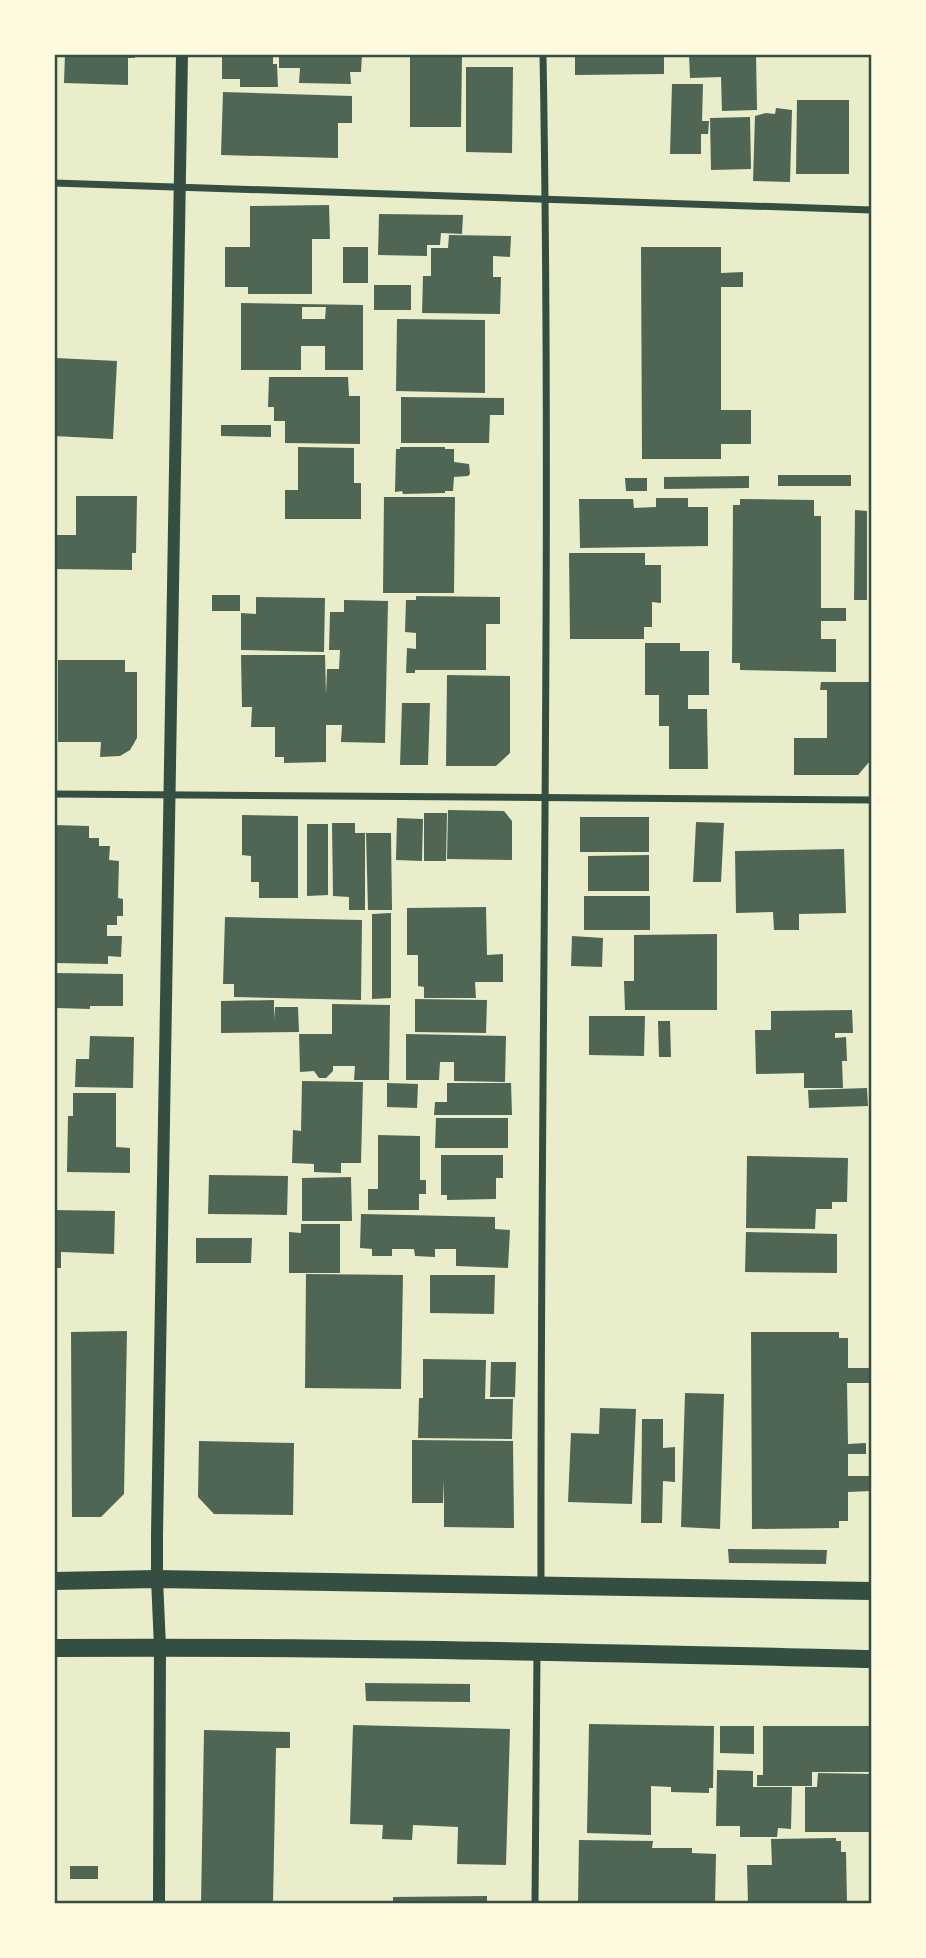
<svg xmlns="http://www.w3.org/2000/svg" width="926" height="1958" viewBox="0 0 926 1958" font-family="'Nunito Sans',sans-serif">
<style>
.building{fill:#4f6655;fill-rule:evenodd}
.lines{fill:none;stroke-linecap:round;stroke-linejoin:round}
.minor{stroke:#344e41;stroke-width:7}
.tertiary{stroke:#344e41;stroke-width:12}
.primary{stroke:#344e41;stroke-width:18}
.neatline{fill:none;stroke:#344e41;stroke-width:2.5}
</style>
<rect width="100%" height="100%" fill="#e9edc9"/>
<g class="building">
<path d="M65,54H135V58H128V85L64,83Z"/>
<path d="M222,54H273V64H277L278,87H240V79H222Z"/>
<path d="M279,54H362L361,72H350L351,84L299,83L300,68H279Z"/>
<path d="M410,54H462L461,127H410Z"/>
<path d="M575,54H664V74L575,75Z"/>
<path d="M689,54H756L757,110L722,111L721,77L690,78Z"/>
<path d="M466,67H513L512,153L466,152Z"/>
<path d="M672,84H703L702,121H709L708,134H701V154H670Z"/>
<path d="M223,92L352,96V123H338V158L221,155Z"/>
<path d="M797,100H849V174H796Z"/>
<path d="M776,108L792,110L790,182L753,181L755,116L766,113L775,114Z"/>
<path d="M750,117L751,169L711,170L710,118Z"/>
<path d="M329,205L330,239H312V294H248V287H225V247H250V206Z"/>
<path d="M379,214L463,215L462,234L441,233L440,245H427V256L378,255Z"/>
<path d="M449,235L511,236L510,257L493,256V277H501L500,314L422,313L423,276H431V248H448Z"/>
<rect x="343" y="247" width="25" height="36"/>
<path d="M641,247H721V273L743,272V287H721V410H751V444H721V459H642Z"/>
<rect x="374" y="285" width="37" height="25"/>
<path d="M241,303L363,305V370H325V346H301V370H241ZM302,307H326L325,319H302Z"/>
<path d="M397,319L485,320V393L396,391Z"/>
<path d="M56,358L117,361L113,439L54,436Z"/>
<path d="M269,377H348L349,396H360V444L285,443V421H274V407H268Z"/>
<path d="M401,397L504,398V415H490L489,443H401Z"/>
<path d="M221,425H271V437L221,436Z"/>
<path d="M298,447L354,448V483H361V519H285V490H298Z"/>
<path d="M400,447H445V449H454V462L469,464L470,474L468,476L454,477L453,491H445V493L403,494L402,491L395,492L396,449H400Z"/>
<rect x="778" y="475" width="73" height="11"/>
<path d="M749,476V488L664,489V477Z"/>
<path d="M625,478H647V491H626Z"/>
<path d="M76,496H137L136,553H132V570L54,569V535H76Z"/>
<path d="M384,497H455L454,593H383Z"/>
<path d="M656,498H688V507H708V546L580,548L579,499H633L634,508L656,507Z"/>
<path d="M740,499L814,500V516H821V608H846V621H821V639H836V672L740,670V663H732L733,505H740Z"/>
<path d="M855,510L867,511V600H854Z"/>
<path d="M569,553H645V565H661V603L652,602V627H644V639H570Z"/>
<rect x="212" y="595" width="28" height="16"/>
<path d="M416,596L500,597V624H486V670H415V673H406L407,648L416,649V633L405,632L406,600H416Z"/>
<path d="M256,597L325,598L324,652L241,650V613L256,614Z"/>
<path d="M344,600L388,601L385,743L341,742L342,725H326V762L284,763V757H275V727H251L252,707H242L241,655H325L326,695L327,669H339L340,650H329L330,612H344Z"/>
<path d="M645,643H680V651H709V695H688V709H707L708,769H669V726H659V695H645Z"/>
<path d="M58,660H125V672H137V738L130,750L120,756L100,757L101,742H58Z"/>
<path d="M447,675L510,676V753L496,766H446Z"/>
<path d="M821,682H869L870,761L858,775H794V738H827V690H820Z"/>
<path d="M402,703H430L428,765H400Z"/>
<path d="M448,810L504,811L512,821V860L447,859Z"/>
<path d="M424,813H447L446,861H424Z"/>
<path d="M242,815L298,816V898H259V882H251V856L242,855Z"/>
<rect x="580" y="817" width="69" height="35"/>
<path d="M397,818L423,819L422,861L396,860Z"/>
<path d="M696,822L724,823L721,882H693Z"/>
<path d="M332,823H355V833H365V910H349V897L333,896Z"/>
<path d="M307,824H328V895L307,896Z"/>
<path d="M54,825L89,826V838H99V846H110L109,860L119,861L118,898L123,899V916H117V925H107V936H122L121,957L108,956V964L54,963Z"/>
<path d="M366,833H391L392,910H368Z"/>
<path d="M844,849L846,913L799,914V930H774L773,912L736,913L735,851Z"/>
<path d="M649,855V891H588V856Z"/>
<rect x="584" y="896" width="66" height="34"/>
<path d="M486,907L487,955L503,954V982H475L476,998H424V987L418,986V955H407V908Z"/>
<path d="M391,913V998L372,999V914Z"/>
<path d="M225,917L362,920L361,1000L234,997V984H223Z"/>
<path d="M717,934V1010H625L624,981H634V935Z"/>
<path d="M572,936L603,938L602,967L571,966Z"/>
<path d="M57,973L123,974V1006H90V1009L57,1008Z"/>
<path d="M415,999L487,1000L486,1033L415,1032Z"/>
<path d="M274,1000V1020L275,1007H298L299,1032L221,1033V1001Z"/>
<path d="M332,1004L390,1005L389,1080H354L355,1066H333V1071L326,1078H319L314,1071L300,1072L299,1034H332Z"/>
<path d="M852,1010L853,1033H835V1038L846,1037L847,1061H842L843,1088H804V1073L756,1074L755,1030H771V1011Z"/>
<path d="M589,1016H645L644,1056L589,1055Z"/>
<path d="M658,1021H670L671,1057H659Z"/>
<path d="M406,1034L506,1036L505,1082L454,1081V1062H440L439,1080H406Z"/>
<path d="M90,1036L134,1037L133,1088L75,1087L76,1059H89Z"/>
<path d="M302,1081L363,1082L361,1163H341V1173L314,1172V1164L292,1163L293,1130L301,1131Z"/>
<path d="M387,1083L418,1084L417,1108L387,1107Z"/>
<path d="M447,1083H511L512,1115H434L435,1102H447Z"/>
<path d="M867,1088L868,1106L809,1108L808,1090Z"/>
<path d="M73,1093H116V1147L130,1148V1173L67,1172L68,1116H73Z"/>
<path d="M436,1118H508V1148H435Z"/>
<path d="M378,1135L420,1136V1180H426V1194H419V1210H368V1189H378Z"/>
<path d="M441,1155H503V1178H496V1199L447,1200V1195H441Z"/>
<path d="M747,1156L848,1158L847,1202H832V1209H816L815,1229L746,1228Z"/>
<path d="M209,1175L288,1176L287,1215L208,1214Z"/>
<path d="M351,1177L352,1221H302V1178Z"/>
<path d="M54,1210L115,1211L114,1254L61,1252V1268H54Z"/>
<path d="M361,1214L495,1217V1229L510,1230L508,1268L456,1266V1249H435V1257L415,1256L414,1249H392V1256H372V1249L360,1248Z"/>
<path d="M301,1224H340V1273H289V1232L301,1233Z"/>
<path d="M746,1232L837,1234V1273L745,1272Z"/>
<path d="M196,1238H252L251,1263H196Z"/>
<path d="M306,1274L403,1275L401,1389L305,1388Z"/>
<path d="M430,1275H495L494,1314L430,1313Z"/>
<path d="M127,1331L124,1494L101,1517H72L71,1332Z"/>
<path d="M751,1332H839V1338H848V1368H871V1383H847L848,1444L866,1443V1454H848V1476H870L871,1491L848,1492V1521H839V1528L752,1529Z"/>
<path d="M423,1359L486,1360L485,1399H513L512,1439L418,1438L419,1398H423Z"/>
<path d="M491,1362H516L515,1397H490Z"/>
<path d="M685,1393L724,1394L720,1529L681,1527Z"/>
<path d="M600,1408L636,1409L632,1504L568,1502L571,1433L599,1434Z"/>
<path d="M642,1419H663V1448L675,1447V1482L663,1481L662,1523H641Z"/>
<path d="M412,1440L513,1441L514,1528L444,1527V1480L443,1503H412Z"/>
<path d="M199,1441L294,1443L293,1515L214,1514L198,1497Z"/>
<path d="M728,1549L827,1550L826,1564L729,1563Z"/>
<path d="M365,1683L470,1684V1702L366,1701Z"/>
<path d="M589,1724L714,1726L713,1788H709V1793L671,1792V1787L651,1786V1835L587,1833Z"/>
<path d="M353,1725L510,1729L506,1865L457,1864L458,1827L413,1825L412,1840L382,1839L383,1825L350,1824Z"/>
<path d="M720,1726H754V1754L720,1753Z"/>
<path d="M763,1726H872V1772H812V1786H757V1775H763Z"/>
<path d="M204,1730L290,1732V1748H276L273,1904H201Z"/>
<path d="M717,1770L753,1771V1787H792L791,1829L778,1828L777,1837H740V1826H716Z"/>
<path d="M818,1773L872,1774V1832H805V1787H817Z"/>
<path d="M836,1838V1841H841V1852H846L847,1904H748L747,1865H772L771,1839Z"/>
<path d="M579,1840L653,1841L652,1848H692V1853L716,1854L715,1904L632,1902V1904H578Z"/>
<rect x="70" y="1866" width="28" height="13"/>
<path d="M487,1896V1904H393V1897Z"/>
</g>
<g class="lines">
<g class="minor">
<path d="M54,183L872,210"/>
<path d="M54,794L872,800"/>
<path d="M541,1586C540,1076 552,565 543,54"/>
<path d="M535,1904L537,1652"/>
</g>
<path class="tertiary" d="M159,1904L160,1647L157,1579V1535L182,54"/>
<g class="primary">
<path d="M54,1581L157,1579L872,1591"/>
<path d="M54,1648C327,1646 599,1653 872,1659"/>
</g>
</g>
<rect width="926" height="1958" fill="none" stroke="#fefae0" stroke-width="112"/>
<rect x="56" y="56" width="814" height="1846" class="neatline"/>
</svg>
